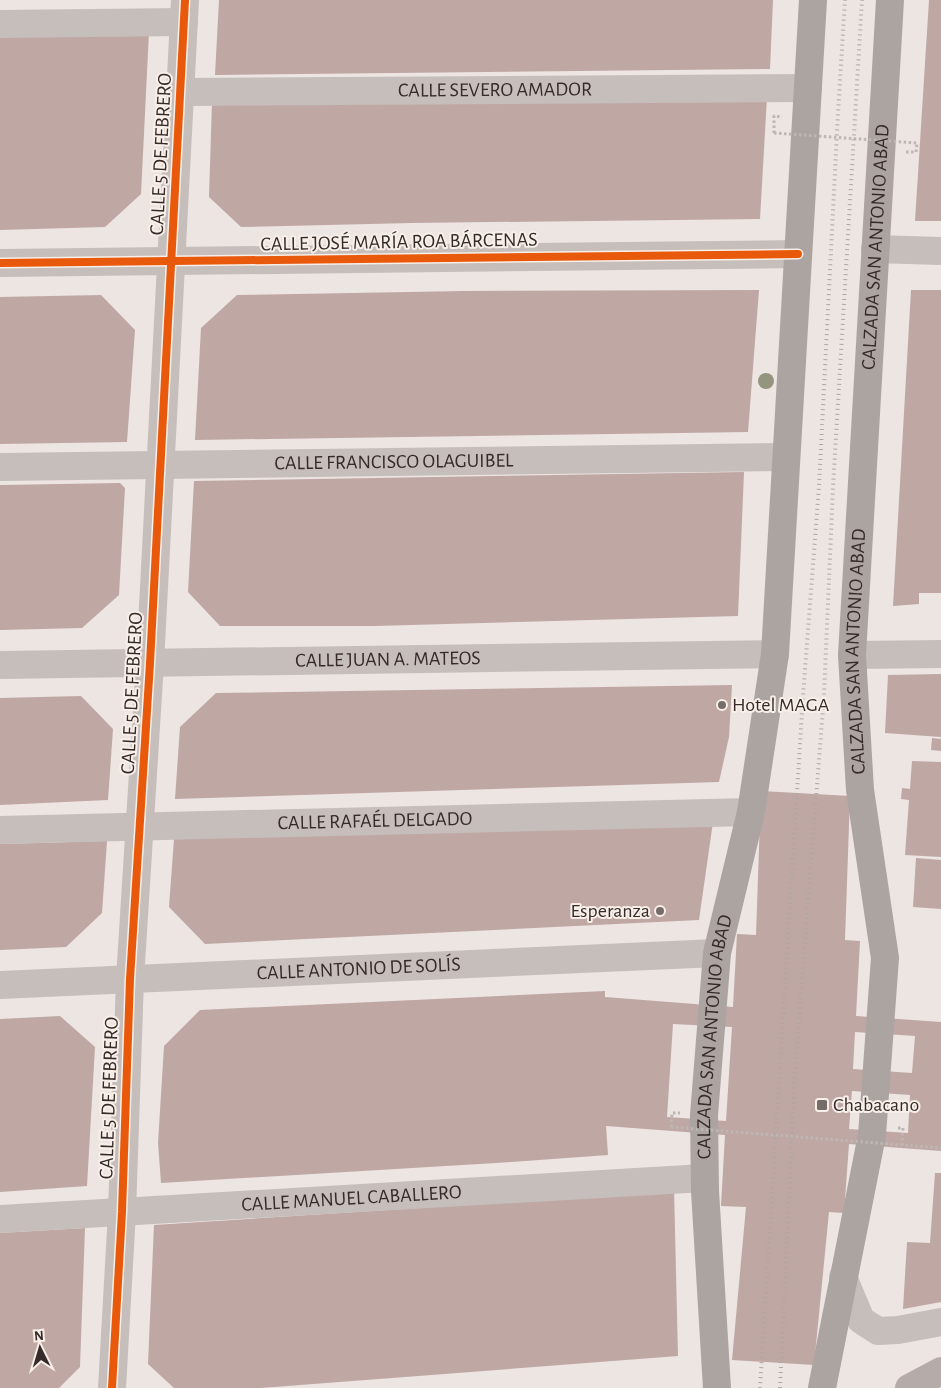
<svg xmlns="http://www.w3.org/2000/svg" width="941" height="1388" viewBox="0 0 941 1388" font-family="'Alegreya Sans',sans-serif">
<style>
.building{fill:#bfa7a4;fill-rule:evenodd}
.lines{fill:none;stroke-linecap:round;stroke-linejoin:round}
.path{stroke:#beb6b3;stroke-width:3;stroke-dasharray:2.5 2.5;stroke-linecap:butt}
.minor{stroke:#c6beba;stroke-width:28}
.major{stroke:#b5aca9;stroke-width:28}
.highway{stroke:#aba4a1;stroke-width:28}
.rail{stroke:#ada7a5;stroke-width:4;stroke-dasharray:1 4;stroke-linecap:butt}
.path-bridge{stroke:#beb6b3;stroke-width:3;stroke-dasharray:2.5 2.5;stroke-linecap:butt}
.cycleway-casing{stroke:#f9efe9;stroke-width:11}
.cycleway{stroke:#e8590c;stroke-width:8}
.tree{fill:#94957e}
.poi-dot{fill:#766c6a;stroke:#f9efe9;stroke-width:2}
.labels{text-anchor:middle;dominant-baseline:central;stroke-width:4;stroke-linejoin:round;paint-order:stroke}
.street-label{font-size:20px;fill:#362b29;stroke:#f9efe9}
.poi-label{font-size:20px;fill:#362b29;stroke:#f9efe9;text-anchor:start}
</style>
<rect width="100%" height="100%" fill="#ece5e2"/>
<g class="building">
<path d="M219,0H773L770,69L215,75Z"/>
<path d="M929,0H941V221H915Z"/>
<path d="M149,32L141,194L105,227L0,230V35Z"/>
<path d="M767,97L760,219L411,223L241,227L209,197L212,102Z"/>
<path d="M759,290L748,432L195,440L201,328L237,295L464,291Z"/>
<path d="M911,290H941V593H919V604L893,606Z"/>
<path d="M101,295L135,330L127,442L0,444V297Z"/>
<path d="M744,472L738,616L375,626H220L188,592L194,481Z"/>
<path d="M120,483L125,488L119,595L82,628L0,630V485Z"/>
<path d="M941,674V737L885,733L888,675Z"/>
<path d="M732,685L729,737L719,782L175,799L180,727L216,693Z"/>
<path d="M81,696L113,729L108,800L0,805V698Z"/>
<path d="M932,738L941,739V751L931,750Z"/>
<path d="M912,761L941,762V857L905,855L909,800L901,799L902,788L910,789Z"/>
<path d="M761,791L850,796L845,940L860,941L856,1016L941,1022V1151L849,1144L844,1213L829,1212L814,1365L732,1360L746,1207L721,1206L725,1135L606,1126L608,1155L496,1163L161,1183L158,1143L164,1046L200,1010L605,991V997L733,1007L737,934L756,935ZM673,1024L732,1027L726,1121L667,1117ZM855,1032L915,1036L912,1073L853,1069ZM852,1091L910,1095L908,1133L849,1129Z"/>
<path d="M713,822L699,920L205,944L169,907L174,839Z"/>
<path d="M107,841L102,913L66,947L0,950V844Z"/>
<path d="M916,858L941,860V909L913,907Z"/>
<path d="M60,1016L95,1047L87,1186L0,1192V1019Z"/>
<path d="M935,1173H941V1302L903,1309L907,1242L930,1243Z"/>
<path d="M674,1188L678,1356L261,1388H174L148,1364L154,1225L419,1208Z"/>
<path d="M85,1228L80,1367L59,1388H0V1233Z"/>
</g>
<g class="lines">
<g class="path">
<path d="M774,133V116L782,117"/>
<path d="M906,152H916L917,143"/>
<path d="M671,1127L672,1113H680"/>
<path d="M898,1128H903L902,1146"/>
</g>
<g class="minor">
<path d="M0,24L184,22"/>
<path id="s1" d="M181,92L808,88"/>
<path d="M875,249L941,251"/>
<path d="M0,263L798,254"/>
<path id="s2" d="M0,467L786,457"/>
<path d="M852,655L941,654"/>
<path id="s3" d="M0,665L775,654"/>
<path id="s4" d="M0,830L751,812"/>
<path id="s5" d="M0,985L717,953"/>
<path id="s6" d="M0,1219L704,1178"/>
<path d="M843,1277L861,1320L878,1331L898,1330L941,1322"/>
<path d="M112,1388L122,1212L130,979L150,663L185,0"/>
</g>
<path class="major" d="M909,1388L941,1371"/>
<g class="highway">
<path id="s7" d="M717,1388L705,1191L704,1115L717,953L751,812L775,654L813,0"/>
<path id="s8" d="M822,1388L872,1135L885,958L860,790L852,655L890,0"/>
</g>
<g class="rail">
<path d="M760,1388L803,696L819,486L838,113L845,0"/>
<path d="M780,1388L795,1072L824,695L833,487L862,0"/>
</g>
<g class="path-bridge">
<path d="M774,133L917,143"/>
<path d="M671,1127L941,1148"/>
</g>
<defs>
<g id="cycleway">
<path d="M0,263L798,254"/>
<path d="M112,1388L122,1212L130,979L150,663L185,0"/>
</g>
</defs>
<use href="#cycleway" class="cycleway-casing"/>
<use href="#cycleway" class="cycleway"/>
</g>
<circle class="tree" cx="766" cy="381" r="8"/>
<g class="poi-dot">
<circle cx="722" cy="705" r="5"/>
<circle cx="660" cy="911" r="5"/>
<rect x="816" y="1099" width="12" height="12" rx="2.5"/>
</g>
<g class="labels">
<g class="street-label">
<text stroke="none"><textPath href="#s1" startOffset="314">CALLE SEVERO AMADOR</textPath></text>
<text transform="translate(161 154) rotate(-87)">CALLE 5 DE FEBRERO</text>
<text transform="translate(399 242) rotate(-1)">CALLE JOSÉ MARÍA ROA BÁRCENAS</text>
<text stroke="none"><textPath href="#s8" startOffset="1149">CALZADA SAN ANTONIO ABAD</textPath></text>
<text stroke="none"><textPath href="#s2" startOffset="394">CALLE FRANCISCO OLAGUIBEL</textPath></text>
<text stroke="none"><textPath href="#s8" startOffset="744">CALZADA SAN ANTONIO ABAD</textPath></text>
<text stroke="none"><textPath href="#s3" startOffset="388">CALLE JUAN A. MATEOS</textPath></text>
<text transform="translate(132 693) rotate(-87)">CALLE 5 DE FEBRERO</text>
<text stroke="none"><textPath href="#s4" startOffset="375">CALLE RAFAÉL DELGADO</textPath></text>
<text stroke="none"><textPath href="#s5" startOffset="359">CALLE ANTONIO DE SOLÍS</textPath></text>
<text stroke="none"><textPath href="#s7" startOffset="352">CALZADA SAN ANTONIO ABAD</textPath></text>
<text transform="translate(109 1098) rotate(-88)">CALLE 5 DE FEBRERO</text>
<text stroke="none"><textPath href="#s6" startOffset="352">CALLE MANUEL CABALLERO</textPath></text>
</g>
<g class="poi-label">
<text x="732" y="705">Hotel MAGA</text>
<text x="650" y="911" text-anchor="end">Esperanza</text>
<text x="833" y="1105">Chabacano</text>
</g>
</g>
<g transform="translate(40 1348) rotate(355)" stroke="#f9efe9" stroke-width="4" paint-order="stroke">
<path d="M0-4L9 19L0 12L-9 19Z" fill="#362b29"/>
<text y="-8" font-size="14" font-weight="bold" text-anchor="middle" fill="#362b29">N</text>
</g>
</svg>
